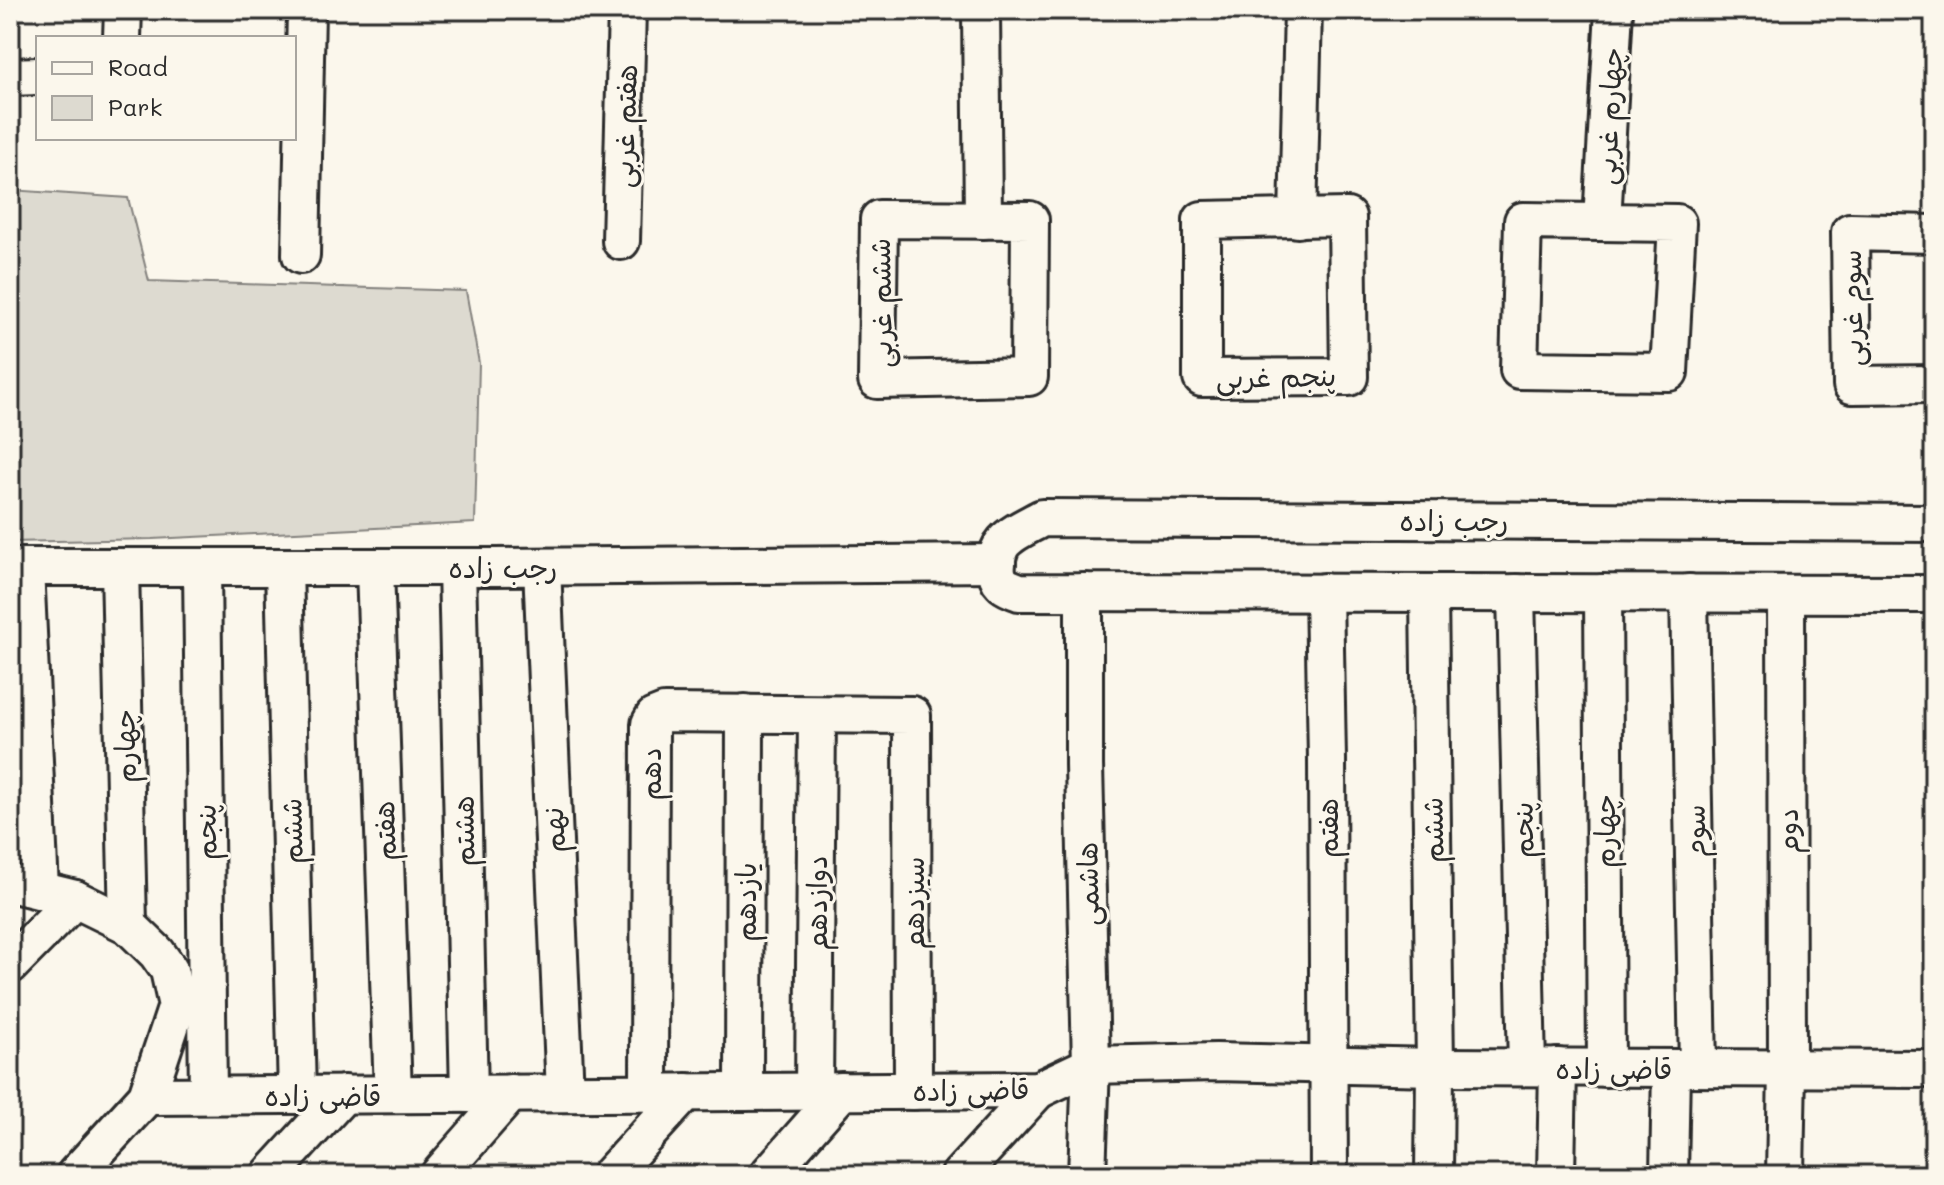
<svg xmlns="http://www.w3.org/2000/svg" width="1944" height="1185" viewBox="0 0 1944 1185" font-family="Mali,'Playpen Sans Arabic',sans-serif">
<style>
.green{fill:#dddad0;stroke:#84827e;stroke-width:2}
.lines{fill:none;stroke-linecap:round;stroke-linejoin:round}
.minor-casing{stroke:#2b2b2b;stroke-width:42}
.minor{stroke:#fbf7ec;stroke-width:36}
.labels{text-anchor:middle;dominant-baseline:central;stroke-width:6;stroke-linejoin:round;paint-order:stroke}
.street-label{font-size:28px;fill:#2b2b2b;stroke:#fbf7ec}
</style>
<rect width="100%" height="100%" fill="#fbf7ec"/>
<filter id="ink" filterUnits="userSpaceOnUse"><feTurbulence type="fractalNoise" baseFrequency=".0125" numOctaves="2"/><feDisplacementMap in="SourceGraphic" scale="16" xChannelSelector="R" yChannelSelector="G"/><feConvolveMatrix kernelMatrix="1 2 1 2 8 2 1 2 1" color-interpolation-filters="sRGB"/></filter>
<g filter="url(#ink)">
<path class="green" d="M10,190L128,198L149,281L466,291L479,363L475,523L152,539L10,542Z"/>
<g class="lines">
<defs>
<g id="minor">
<path d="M981,10L983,220"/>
<path d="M122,38L123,10"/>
<path d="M10,77L38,76"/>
<path d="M1347,217L1349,377L1202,378V220Z"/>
<path d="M879,219L1030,220L1029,377L877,380Z"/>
<path d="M1298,219L1303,10"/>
<path d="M1523,221L1677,223L1669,372L1519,370Z"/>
<path d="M1602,221L1614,10"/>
<path d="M1934,234L1850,232L1852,385L1934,384"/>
<path d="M621,241L627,10"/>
<path d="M301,255L306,10"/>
<path d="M1934,523L1042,518C1030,525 1013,532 1004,542C996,551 993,574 1002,583C1006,588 1013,589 1019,592L1934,594"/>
<path d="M10,567H496L997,563"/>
<path d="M120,567L128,925"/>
<path d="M284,567L297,1095"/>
<path d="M457,567L469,1094"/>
<path d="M542,567L565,1093"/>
<path d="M25,568L40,890"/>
<path d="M202,568L208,1095"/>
<path d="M375,568L393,1094"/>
<path d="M1084,592V765L1091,1065L1087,1175"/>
<path d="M1324,592L1327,760L1329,1175"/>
<path d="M1429,593L1435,1067L1434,1175"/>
<path d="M1516,593L1527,1067"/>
<path d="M1603,593L1606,1068"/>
<path d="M1689,593L1698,1068"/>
<path d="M10,883L75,899L128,925L157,953L169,970L177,1006L147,1096L75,1175"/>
<path d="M10,965L75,899"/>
<path d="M649,1092L650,724L654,717L664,713L912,715L913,1091"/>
<path d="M744,1092L745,713"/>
<path d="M814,1092L817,715"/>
<path d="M147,1096L1038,1090L1091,1065L1216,1062L1435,1067L1934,1069"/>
<path d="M270,1175L344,1094"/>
<path d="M439,1175L511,1093"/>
<path d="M610,1175L686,1092"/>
<path d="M768,1175L842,1091"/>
<path d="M960,1175L1038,1090"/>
<path d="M1556,1175L1558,1067"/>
<path d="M1669,1175L1671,1068"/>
<path d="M1785,1175L1787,1068L1786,594"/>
</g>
</defs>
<use href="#minor" class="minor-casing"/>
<use href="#minor" class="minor"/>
</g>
</g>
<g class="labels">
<g class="street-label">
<text transform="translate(1608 116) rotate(-87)">چهارم غربی</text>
<text transform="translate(624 126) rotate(-88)">هفتم غربی</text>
<text transform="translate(880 303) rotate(-91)">ششم غربی</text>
<text transform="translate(1851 308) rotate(-91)">سوم غربی</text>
<text transform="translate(1276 376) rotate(-1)">پنجم غربی</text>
<text x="1454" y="520">رجب زاده</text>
<text x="503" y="567">رجب زاده</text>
<text transform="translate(124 746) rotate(-91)">چهارم</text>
<text transform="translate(650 774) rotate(-90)">دهم</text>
<text transform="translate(1327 828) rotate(-90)">هفتم</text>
<text transform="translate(553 830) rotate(-93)">نهم</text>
<text transform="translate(1432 830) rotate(-91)">ششم</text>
<text transform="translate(1522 830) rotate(-91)">پنجم</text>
<text transform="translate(291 831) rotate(-91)">ششم</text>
<text transform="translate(384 831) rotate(-92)">هفتم</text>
<text transform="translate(463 831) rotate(-91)">هشتم</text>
<text transform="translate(1604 831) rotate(-90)">چهارم</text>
<text transform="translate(1694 831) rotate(-91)">سوم</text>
<text transform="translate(1787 831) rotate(-90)">دوم</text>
<text transform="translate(205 832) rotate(-91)">پنجم</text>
<text transform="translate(1087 884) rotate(-91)">هاشمی</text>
<text transform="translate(745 902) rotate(-90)">یازدهم</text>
<text transform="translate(816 903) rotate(-90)">دوازدهم</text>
<text transform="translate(913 903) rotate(-90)">سیزدهم</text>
<text x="1614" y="1068">قاضی زاده</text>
<text transform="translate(971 1089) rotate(-1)">قاضی زاده</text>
<text x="323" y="1095">قاضی زاده</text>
</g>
</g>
<rect width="1944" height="1185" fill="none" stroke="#fbf7ec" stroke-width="40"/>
<rect x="20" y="20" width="1904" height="1145" fill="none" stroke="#2b2b2b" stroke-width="3" filter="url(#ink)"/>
<rect x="36" y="36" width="260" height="104" fill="#fbf7ec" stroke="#a8a59f" stroke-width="2"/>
<rect x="52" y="62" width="40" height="12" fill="#fbf7ec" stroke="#a8a59f" stroke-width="2"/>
<text x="108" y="76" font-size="24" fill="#2b2b2b">Road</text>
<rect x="52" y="96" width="40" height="24" fill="#dddad0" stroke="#a8a59f" stroke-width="2"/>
<text x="108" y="116" font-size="24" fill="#2b2b2b">Park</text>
</svg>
